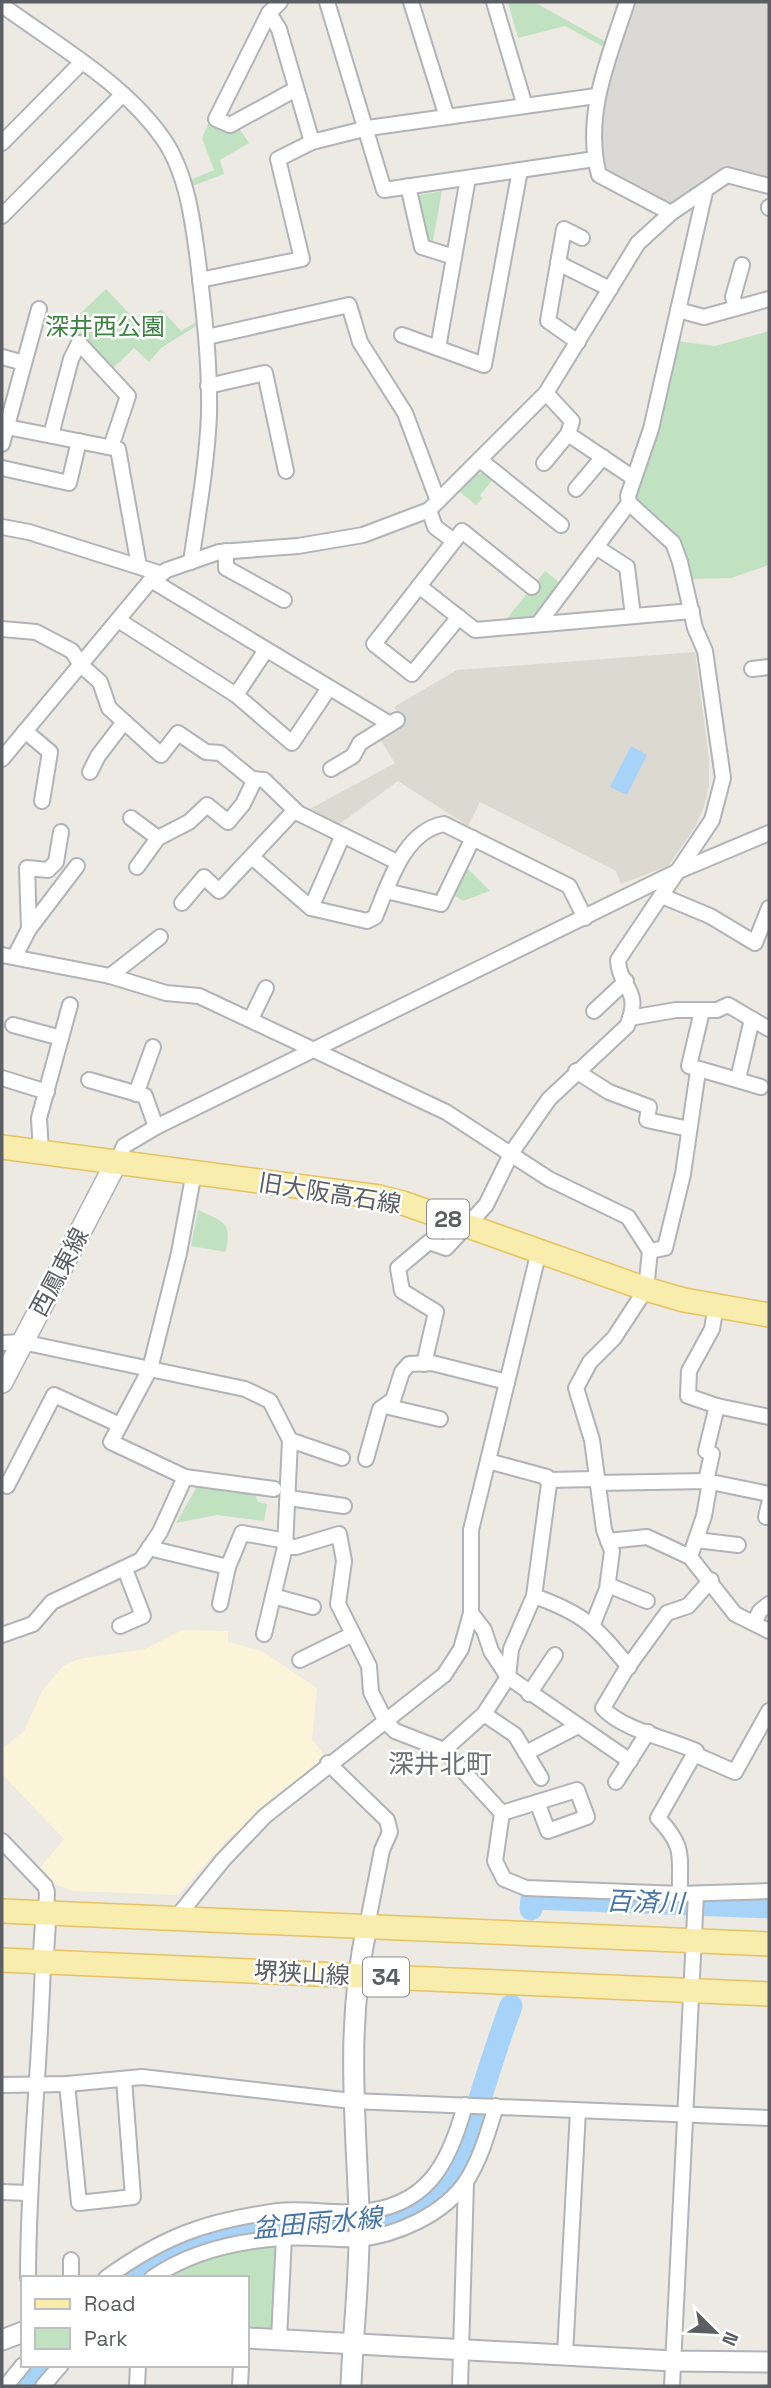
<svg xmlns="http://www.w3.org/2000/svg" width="771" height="2388" viewBox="0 0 771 2388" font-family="'Space Grotesk','Noto Sans JP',sans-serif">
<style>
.commercial{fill:#fbf4d9}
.industrial{fill:#dbd9d5}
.education{fill:#dcd9d1}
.green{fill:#c1e2c1}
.water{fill:#a7d3f8}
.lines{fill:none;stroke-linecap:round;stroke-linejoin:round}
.river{stroke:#a7d3f8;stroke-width:23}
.minor-casing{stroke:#b0b3b7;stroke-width:18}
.tertiary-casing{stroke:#b0b3b7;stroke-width:23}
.secondary-casing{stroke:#afb2b7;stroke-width:24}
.primary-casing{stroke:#e6c362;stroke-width:26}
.minor{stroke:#fff;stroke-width:14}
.tertiary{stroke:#fff;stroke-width:19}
.secondary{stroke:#fff;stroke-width:21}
.primary{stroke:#f8edac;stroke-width:23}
.labels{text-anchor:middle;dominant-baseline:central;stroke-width:5;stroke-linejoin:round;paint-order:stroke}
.shield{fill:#fff;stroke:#8c8e91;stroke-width:2}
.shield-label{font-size:23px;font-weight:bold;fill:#5b5e62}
.park-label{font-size:24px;fill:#3b8140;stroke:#fff}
.street-label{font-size:24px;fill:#5b5e62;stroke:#fff}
.neighbourhood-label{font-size:26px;fill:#6c7074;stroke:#fff}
.water-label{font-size:26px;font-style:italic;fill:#4674a8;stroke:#fff}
</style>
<rect width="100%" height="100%" fill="#eceae3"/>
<path class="commercial" d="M182,1630L228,1631V1642L262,1651L317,1688L312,1739L326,1757L285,1790L244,1830L232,1835L178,1895L73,1891L50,1882L38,1870L64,1839L2,1774V1749L24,1731L42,1691L63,1666L79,1659L145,1649Z"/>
<path class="industrial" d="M634,2H769V178L727,167L679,206L670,207L608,173L603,164V99Z"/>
<path class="education" d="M695,652L709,759V785L704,807L695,827L668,866L621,884L616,871L480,802L468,826L398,781L334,828L306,811L395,763L380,739L405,723L394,707L457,670Z"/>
<g class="green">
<path d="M508,2H534L606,42L604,47L565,26L518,38Z"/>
<path d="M209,122L230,132L238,127L249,143L220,160L224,174L192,186L190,180L214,170L202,138Z"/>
<path d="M442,191L432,246L427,242L417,199L420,195Z"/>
<path d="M106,289L141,326L161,309L181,331L201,319V323L161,348L149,362L134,348L111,370L67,326Z"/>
<path d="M769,331V565L731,578L691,579L681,546L635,500L634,490L676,341L715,346Z"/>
<path d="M483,473L492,481L480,495L483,498L476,505L460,492L477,474Z"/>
<path d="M545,571L564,586L538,619L504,622Z"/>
<path d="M466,867L490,891L463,901L452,894Z"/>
<path d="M198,1210C224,1222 232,1221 226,1252L191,1246Z"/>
<path d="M199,1483L254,1492L258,1502L267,1504L264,1521L217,1515L176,1523Z"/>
<path d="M275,2245L279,2249L276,2326L272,2330L247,2329V2278H162L232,2250Z"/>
</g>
<path class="water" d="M631,746L647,755L627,795L610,787Z"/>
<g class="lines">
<g class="river">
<path d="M531,1909L532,1898L769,1907"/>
<path d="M125,2278C159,2247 228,2227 273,2224C335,2220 408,2237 451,2177C467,2156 472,2127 479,2102C489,2070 499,2038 511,2006"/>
<path d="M22,2386L39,2365"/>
</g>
<defs>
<g id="minor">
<path d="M280,2L269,13L216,119L230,125L296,89"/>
<path d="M327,2L384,190L595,159"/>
<path d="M411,2L447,117"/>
<path d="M494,2L525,106"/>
<path d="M627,2C609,58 583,115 599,175L671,213"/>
<path d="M2,5C56,45 125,83 164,140C187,174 193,222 198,261C204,312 210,363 209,414C207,464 198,513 191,562"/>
<path d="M269,13L279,29L312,142"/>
<path d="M2,143L81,63"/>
<path d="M408,186L422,247L454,257"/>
<path d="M769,207V208"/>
<path d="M2,216L123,94"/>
<path d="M558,263L610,289"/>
<path d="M200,280L302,259L278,159L312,142L368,128L596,96"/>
<path d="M736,308L733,297L742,265"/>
<path d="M678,310L704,317L769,299"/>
<path d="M402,335L484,365L520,170"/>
<path d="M207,337L349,305L360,342L405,413L438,501"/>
<path d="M578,342L548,321L564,229L582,238"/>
<path d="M438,348L468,178"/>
<path d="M2,357L24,363"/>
<path d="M208,386L265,373L286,471"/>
<path d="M546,393L572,421L568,434L632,477"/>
<path d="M7,427L118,449L139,566"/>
<path d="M51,435L71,359L79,343L128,396L111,447"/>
<path d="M2,444L39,309"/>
<path d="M480,460L561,525"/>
<path d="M544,463L568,434"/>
<path d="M2,468L69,483L79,441"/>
<path d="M576,489L603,457"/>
<path d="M429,510L435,527L454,541"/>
<path d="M2,527L29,532L162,574"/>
<path d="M596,547L627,567L633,616"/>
<path d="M226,551V568L284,600"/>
<path d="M151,580L390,724"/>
<path d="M419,586L475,630L692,611"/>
<path d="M459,617L412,674L374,644L462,531L532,587"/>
<path d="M118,620L236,695L292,743L329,688"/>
<path d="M539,623L629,503"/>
<path d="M2,629L36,632L72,651L81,665L100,682L109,708L161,755L178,733L206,752L220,753L252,779L264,780L298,813L397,862"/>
<path d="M752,669L769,667"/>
<path d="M236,695L266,650"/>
<path d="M25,731L50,752L42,801"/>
<path d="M2,759L151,580L167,570L219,552L298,546L363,535L429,510L546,393L638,243L671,213L727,175L769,186"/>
<path d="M331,769L353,756L360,743L397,720"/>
<path d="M90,772L98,756L124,722"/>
<path d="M131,818L158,838"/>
<path d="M252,857L311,908L367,921L375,917C389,883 404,831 444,824L569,886L585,918"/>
<path d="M137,867L158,838L189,822L207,805L228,822L243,804L255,779"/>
<path d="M386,891L441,904L473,838"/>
<path d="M662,896L710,916L755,943L769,908"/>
<path d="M182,903L204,877L219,891L295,810"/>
<path d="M311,908L342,837"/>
<path d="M29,929L27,868L48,870L56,862L61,832"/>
<path d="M2,955L110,976L166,993L199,996L446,1112L549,1179L628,1217L650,1251L646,1289L614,1338L590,1362L576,1388L592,1440L604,1530L612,1551L607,1589L593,1624"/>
<path d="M15,956L29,929L77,866"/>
<path d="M110,976L160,937"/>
<path d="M594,1011L626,981"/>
<path d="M702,1011L689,1066L761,1087"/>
<path d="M630,1018L676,1010H717L728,1005L769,1029"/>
<path d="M251,1019L266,988"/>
<path d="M13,1025L61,1038"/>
<path d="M576,1071L609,1092L649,1107L647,1120L689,1129"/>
<path d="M2,1078L47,1092"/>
<path d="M738,1079L752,1019"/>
<path d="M89,1080L145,1096L156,1127"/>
<path d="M136,1094L153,1047"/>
<path d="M41,1152L39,1118L70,1005"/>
<path d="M117,1161L124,1146L156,1127L676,872L769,833"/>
<path d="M194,1172L179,1253L150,1369L111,1442L185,1477L274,1489"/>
<path d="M650,1251L665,1248L683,1174L698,1071"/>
<path d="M716,1305L712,1329L689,1371L688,1396L717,1406"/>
<path d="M2,1343L22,1342L245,1389L270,1401L290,1440L342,1458"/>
<path d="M424,1364L436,1312L402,1291L398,1268L429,1242L446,1248L486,1205L512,1152L549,1099L627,1026C643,989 619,988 618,960L712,820L723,778L705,651L695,628L680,562L673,543L629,503L628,496L651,429L705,192"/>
<path d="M385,1406L440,1419"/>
<path d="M366,1459L380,1409L393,1400L402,1372L409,1364L432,1363L507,1382"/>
<path d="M547,1480L596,1479"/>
<path d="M706,1481L712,1454L706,1451L717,1406L769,1417"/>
<path d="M2,1483L7,1486L54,1395L120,1425"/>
<path d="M597,1483L706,1481L769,1494"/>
<path d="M289,1498L344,1506"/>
<path d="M769,1504L766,1517H769"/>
<path d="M696,1540L738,1545"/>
<path d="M608,1541L647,1537L690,1557L735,1614L769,1631"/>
<path d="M285,1547H296L339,1534L344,1561L338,1604L369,1666L371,1692L386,1722L395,1731L444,1750L502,1813L495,1861L504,1879L526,1888L680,1894L769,1891"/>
<path d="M149,1548L228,1567"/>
<path d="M690,1557L704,1516L710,1482"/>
<path d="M608,1585L647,1601"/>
<path d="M273,1596L313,1607"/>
<path d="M534,1596C585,1614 595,1626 629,1667"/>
<path d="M220,1604L228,1567L242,1533L286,1541"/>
<path d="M471,1613L484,1630L491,1651L508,1677L630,1761"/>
<path d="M755,1621L760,1611L769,1604"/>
<path d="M120,1626L143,1616L125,1569"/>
<path d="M264,1634L285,1547L290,1440"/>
<path d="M2,1635L33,1624L52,1602L141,1560L160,1532L185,1477"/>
<path d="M300,1660L351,1635"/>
<path d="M529,1694L555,1655"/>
<path d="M484,1714L515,1735L541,1778"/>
<path d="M444,1750L484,1714L508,1677L511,1649L534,1596L549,1484L547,1477L488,1461"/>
<path d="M526,1753L578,1726"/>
<path d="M694,1754L735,1772L769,1711"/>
<path d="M328,1763L387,1820L390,1832L382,1850L367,1926"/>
<path d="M616,1782L648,1732"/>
<path d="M502,1813L577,1790L587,1817L548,1831L537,1802"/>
<path d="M2,1841L45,1886L47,1892L46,1913"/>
<path d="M680,1894C679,1855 686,1848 658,1818L696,1751C669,1739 621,1729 603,1708L625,1671L667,1613L688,1606L711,1580"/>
<path d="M177,1917L223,1860L265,1816L444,1675L461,1649L471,1613V1530L539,1251"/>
<path d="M67,2084L79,2203L133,2197L124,2079"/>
<path d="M2,2085L67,2084L142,2077L352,2101L769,2118"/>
<path d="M2,2192L28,2193"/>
<path d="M28,2278C28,2172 40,2068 43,1962"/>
<path d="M71,2278V2260"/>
<path d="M106,2278C164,2236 206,2221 278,2211C304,2208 331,2214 358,2212C426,2208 449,2165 465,2105"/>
<path d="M152,2278C191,2251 236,2241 282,2238C307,2236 332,2240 357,2239C396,2236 445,2214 467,2180C481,2158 488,2132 496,2106"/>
<path d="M279,2339L284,2237"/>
<path d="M565,2354L578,2111"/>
<path d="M6,2386L23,2365"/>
<path d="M43,2386L61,2365"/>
<path d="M137,2386L138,2365"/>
<path d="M240,2386L241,2365"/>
<path d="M460,2386L466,2182"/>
<path d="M672,2386L696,1894"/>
</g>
<g id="tertiary">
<path d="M43,1962L46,1913"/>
<path d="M247,2338L673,2361L769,2362"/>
<path d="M2,2340L23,2332"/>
<path d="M351,2386C353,2328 361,2268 359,2209C355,2112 346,2023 367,1926"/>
</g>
<path id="secondary" d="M2,1382L117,1161"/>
<g id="primary">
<path d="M2,1147L379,1197L403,1203L646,1289L684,1300L769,1315"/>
<path d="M2,1911L769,1944"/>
<path d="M2,1960L769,1994"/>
</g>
</defs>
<use href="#minor" class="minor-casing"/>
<use href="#tertiary" class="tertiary-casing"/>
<use href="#secondary" class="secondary-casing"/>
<use href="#primary" class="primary-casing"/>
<use href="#minor" class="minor"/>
<use href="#tertiary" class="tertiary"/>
<use href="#secondary" class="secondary"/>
<use href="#primary" class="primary"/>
</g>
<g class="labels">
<g class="shield">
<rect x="427" y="1199.5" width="42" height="39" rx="5"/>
<rect x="363" y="1957.5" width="46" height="39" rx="5"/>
</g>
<g class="shield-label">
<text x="448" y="1219">28</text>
<text x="386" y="1977">34</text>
</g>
<g class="park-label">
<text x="105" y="326">深井西公園</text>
</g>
<g class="street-label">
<text transform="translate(330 1193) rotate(9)">旧大阪高石線</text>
<text transform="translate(59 1272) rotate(-62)">西鳳東線</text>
<text transform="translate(302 1973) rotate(3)">堺狭山線</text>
</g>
<g class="neighbourhood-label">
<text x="440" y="1764">深井北町</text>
</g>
<g class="water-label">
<text transform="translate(645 1902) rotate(2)">百済川</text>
<text transform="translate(317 2223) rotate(-5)">盆田雨水線</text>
</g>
</g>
<rect width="771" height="2388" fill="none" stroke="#5b5e62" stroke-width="7"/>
<rect x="21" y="2276" width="228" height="91" fill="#ffffff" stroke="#bdbfc0" stroke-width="2"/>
<rect x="35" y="2299" width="35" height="10" fill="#f8edac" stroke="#bdbfc0" stroke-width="2"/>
<text x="84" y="2311" font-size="21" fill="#5b5e62">Road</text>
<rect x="35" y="2328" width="35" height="21" fill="#c1e2c1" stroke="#bdbfc0" stroke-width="2"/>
<text x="84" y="2346" font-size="21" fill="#5b5e62">Park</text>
<g transform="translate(715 2332) rotate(114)" stroke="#ffffff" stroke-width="5" paint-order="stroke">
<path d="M0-5L12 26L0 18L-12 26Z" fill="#5b5e62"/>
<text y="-10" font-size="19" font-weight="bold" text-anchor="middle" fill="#5b5e62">N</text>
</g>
</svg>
